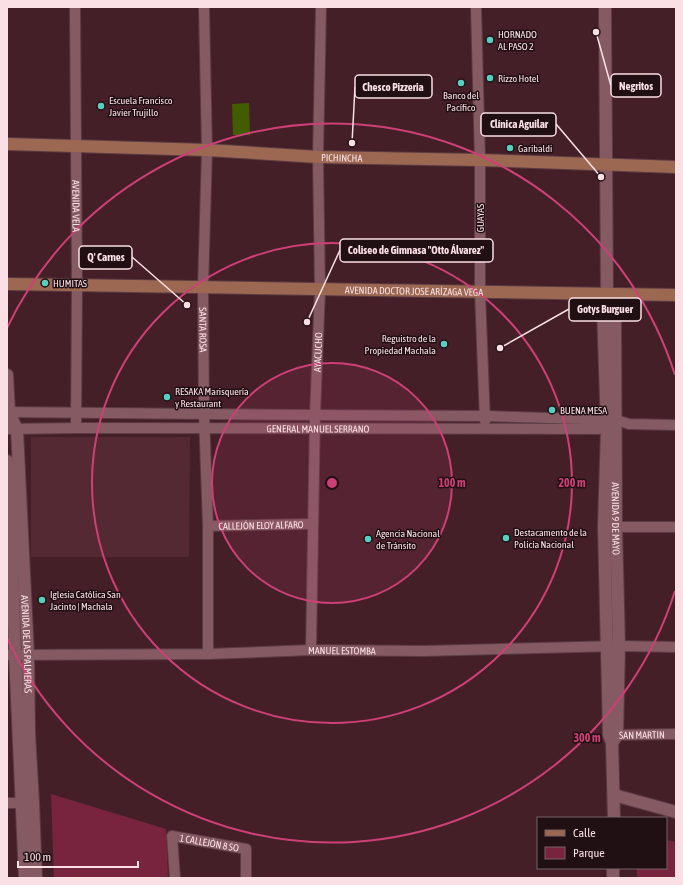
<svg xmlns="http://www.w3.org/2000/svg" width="683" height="885" viewBox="0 0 683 885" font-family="'Asap Condensed',sans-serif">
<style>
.built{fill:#552934}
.green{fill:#79243f}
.water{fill:#435b01}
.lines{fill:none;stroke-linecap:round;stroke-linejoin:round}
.minor-casing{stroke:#5b3b44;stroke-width:12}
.tertiary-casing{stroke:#5b3b44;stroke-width:14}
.secondary-casing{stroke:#5b3b44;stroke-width:14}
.minor{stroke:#855a63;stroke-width:10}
.tertiary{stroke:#855a63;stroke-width:12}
.secondary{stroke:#9d6852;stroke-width:12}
.ring{fill:none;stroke:#cd4077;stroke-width:2}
.poi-dot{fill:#58cec1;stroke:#200f13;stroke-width:1.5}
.labels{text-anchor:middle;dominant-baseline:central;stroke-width:3;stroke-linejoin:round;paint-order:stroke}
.poi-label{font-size:10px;fill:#fae0e5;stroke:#200f13;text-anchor:start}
.street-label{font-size:10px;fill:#fae0e5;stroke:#200f13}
.centre{fill:#cd4077;stroke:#200f13;stroke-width:2}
.ring-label{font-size:12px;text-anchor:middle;font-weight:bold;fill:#cd4077;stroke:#200f13;stroke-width:3;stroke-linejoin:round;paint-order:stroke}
.leader{fill:none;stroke:#fae0e5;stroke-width:1.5}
.callout-dot{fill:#fae0e5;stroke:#200f13;stroke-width:1.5}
.callout{fill:#200f13;stroke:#fae0e5;stroke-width:1.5}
.callout-label{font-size:11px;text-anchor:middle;font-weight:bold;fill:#fae0e5}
</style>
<rect width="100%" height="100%" fill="#451f28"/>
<path class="built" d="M31,437H190L189,557H31Z"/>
<g class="green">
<path d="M51,794L166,829L168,878H54Z"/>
<path d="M666,840L676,842V878H637V868H666Z"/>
</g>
<path class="water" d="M249,103L250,135H233L232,104Z"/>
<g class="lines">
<defs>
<g id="minor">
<path id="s1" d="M75,7L77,285L76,428"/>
<path id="s2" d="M204,7L207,150L203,288L204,414L208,526V654"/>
<path d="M476,7L480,160V292L485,421"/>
<path d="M7,412L315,415L485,416L616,420L629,424L676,425"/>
<path id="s3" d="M7,429L76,428L615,429"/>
<path id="s4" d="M208,526L313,524"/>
<path d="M608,527H676"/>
<path id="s5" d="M311,650L315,415L320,290L318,157L321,7"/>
<path id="s6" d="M7,655L208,654L311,650L424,651L619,646L676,647"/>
<path id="s7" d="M611,735L676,734"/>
<path d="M7,803H29"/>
<path id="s8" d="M175,878L172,836L246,849V878"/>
</g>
<g id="tertiary">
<path d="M605,7L607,295L603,308L607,429L604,526L609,735L612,743L614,818"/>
<path id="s9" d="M607,295L615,307L616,527L619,646L617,735L612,743"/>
<path d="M7,375L9,412L7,420"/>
<path id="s10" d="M9,412L17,430L28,655L29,733L33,802L36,878"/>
<path d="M7,461L11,530L15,654L25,878"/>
<path d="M614,795L676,812"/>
<path d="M613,878V868"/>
</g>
<g id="secondary">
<path id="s11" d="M7,144L207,150L318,157L480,160L676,167"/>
<path id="s12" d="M7,284L676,295"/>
</g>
</defs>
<use href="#minor" class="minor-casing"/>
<use href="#tertiary" class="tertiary-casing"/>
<use href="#secondary" class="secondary-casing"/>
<use href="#minor" class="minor"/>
<use href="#tertiary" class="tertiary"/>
<use href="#secondary" class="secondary"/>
</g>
<circle cx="332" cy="483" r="120" fill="#cd4077" fill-opacity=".12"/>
<g class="ring">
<circle cx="332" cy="483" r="120"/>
<circle cx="332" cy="483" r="240"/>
<path d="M675 591A360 360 0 0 1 7 638M7 328A360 360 0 0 1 675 375"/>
</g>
<g class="poi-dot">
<circle cx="490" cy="40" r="4"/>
<circle cx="490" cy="78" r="4"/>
<circle cx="461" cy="83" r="4"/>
<circle cx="101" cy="106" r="4"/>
<circle cx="510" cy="148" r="4"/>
<circle cx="45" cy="283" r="4"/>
<circle cx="444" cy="344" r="4"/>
<circle cx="167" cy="397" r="4"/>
<circle cx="552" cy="410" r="4"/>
<circle cx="506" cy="538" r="4"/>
<circle cx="368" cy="539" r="4"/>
<circle cx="42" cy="600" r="4"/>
</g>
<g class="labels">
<g class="poi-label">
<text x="498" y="34">HORNADO<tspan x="498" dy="12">AL PASO 2</tspan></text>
<text x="498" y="78">Rizzo Hotel</text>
<text x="461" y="95" text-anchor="middle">Banco del<tspan x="461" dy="12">Pacífico</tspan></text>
<text x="109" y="100">Escuela Francisco<tspan x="109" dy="12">Javier Trujillo</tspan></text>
<text x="518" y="148">Garibaldi</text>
<text x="53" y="283">HUMITAS</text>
<text x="436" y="338" text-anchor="end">Reguistro de la<tspan x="436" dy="12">Propiedad Machala</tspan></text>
<text x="175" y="391">RESAKA Marisquería<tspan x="175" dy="12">y Restaurant</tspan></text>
<text x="560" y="410">BUENA MESA</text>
<text x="514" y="532">Destacamento de la<tspan x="514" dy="12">Policía Nacional</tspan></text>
<text x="376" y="533">Agencia Nacional<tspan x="376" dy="12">de Tránsito</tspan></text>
<text x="50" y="594">Iglesia Católica San<tspan x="50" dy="12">Jacinto | Machala</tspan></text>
</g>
<g class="street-label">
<text stroke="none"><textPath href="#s11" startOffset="335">PICHINCHA</textPath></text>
<text stroke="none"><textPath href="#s1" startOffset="199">AVENIDA VELA</textPath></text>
<text transform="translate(480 218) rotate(-90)">GUAYAS</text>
<text stroke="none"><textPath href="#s12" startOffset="407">AVENIDA DOCTOR JOSE ARÍZAGA VEGA</textPath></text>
<text stroke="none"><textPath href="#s2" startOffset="323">SANTA ROSA</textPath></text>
<text stroke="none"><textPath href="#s5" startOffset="298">AYACUCHO</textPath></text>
<text stroke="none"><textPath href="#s3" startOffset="311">GENERAL MANUEL SERRANO</textPath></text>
<text stroke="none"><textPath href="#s9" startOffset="226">AVENIDA 9 DE MAYO</textPath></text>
<text stroke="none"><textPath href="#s4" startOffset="53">CALLEJÓN ELOY ALFARO</textPath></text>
<text stroke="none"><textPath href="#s10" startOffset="234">AVENIDA DE LAS PALMERAS</textPath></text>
<text stroke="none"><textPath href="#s6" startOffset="335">MANUEL ESTOMBA</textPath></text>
<text stroke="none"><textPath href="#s7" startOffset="31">SAN MARTIN</textPath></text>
<text stroke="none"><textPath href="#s8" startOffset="80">1 CALLEJÓN 8 SO</textPath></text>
</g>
</g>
<circle cx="332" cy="483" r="6" class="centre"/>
<g class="ring-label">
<text x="452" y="487">100 m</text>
<text x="572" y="487">200 m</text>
<text x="587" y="742">300 m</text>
</g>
<path class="leader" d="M596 32L611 86M352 143L355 87M601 177L556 124M307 322L340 250M187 305L132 257M500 348L569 309"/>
<g class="callout-dot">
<circle cx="596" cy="32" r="4"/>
<circle cx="352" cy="143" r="4"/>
<circle cx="601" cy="177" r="4"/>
<circle cx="307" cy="322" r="4"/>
<circle cx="187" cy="305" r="4"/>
<circle cx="500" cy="348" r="4"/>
</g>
<g class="callout">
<rect x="611" y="74" width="50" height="23" rx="4"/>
<rect x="355" y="75" width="77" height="23" rx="4"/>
<rect x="481" y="113" width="75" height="23" rx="4"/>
<rect x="340" y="239" width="153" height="23" rx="4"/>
<rect x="79" y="246" width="53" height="23" rx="4"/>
<rect x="569" y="298" width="72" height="23" rx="4"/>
</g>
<g class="callout-label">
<text x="636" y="90">Negritos</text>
<text x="393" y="91">Chesco Pizzeria</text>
<text x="519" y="128">Clínica Aguilar</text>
<text x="416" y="254">Coliseo de Gimnasa "Otto Álvarez"</text>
<text x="106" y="261">Q' Carnes</text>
<text x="605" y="313">Gotys Burguer</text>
</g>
<rect width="683" height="885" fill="none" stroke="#fae0e5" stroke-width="16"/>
<rect x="537" y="817" width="130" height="52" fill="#200f13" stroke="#776367"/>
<rect x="545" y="830" width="20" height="6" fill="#9d6852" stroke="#776367"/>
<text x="573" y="837" font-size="12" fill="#fae0e5">Calle</text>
<rect x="545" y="847" width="20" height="12" fill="#79243f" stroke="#776367"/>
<text x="573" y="857" font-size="12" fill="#fae0e5">Parque</text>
<path d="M18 861v6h120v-6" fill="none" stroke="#fae0e5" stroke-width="2"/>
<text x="24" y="861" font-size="12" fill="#fae0e5" stroke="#200f13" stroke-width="3" paint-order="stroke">100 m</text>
</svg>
